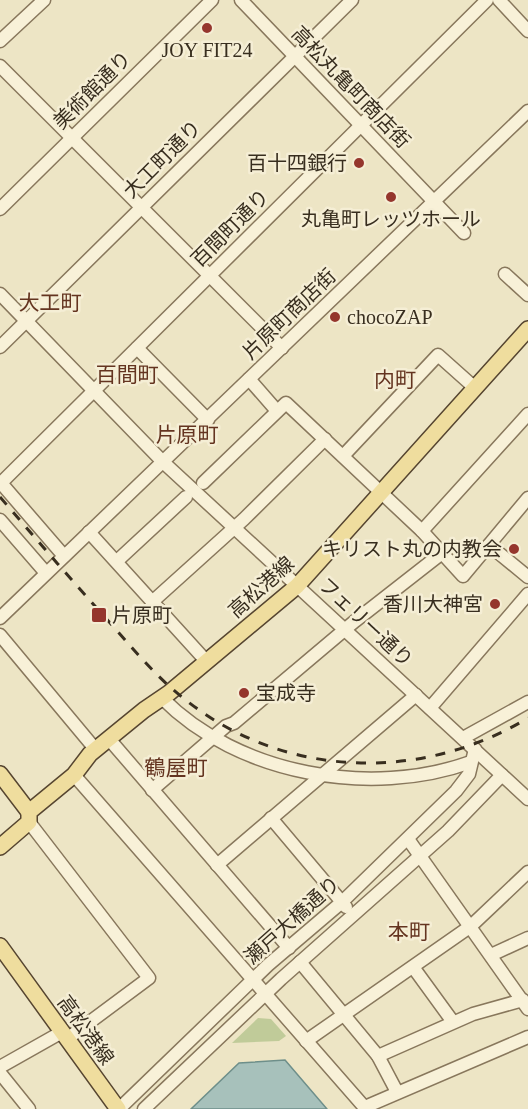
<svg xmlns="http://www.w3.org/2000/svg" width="528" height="1109" viewBox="0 0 528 1109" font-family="'Times New Roman','Noto Sans JP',serif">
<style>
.green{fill:#c0cb99}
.water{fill:#a7c1bb;stroke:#6e8f8a;stroke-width:1.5}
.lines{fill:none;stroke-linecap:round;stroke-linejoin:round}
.minor-casing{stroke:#88775c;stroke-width:15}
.major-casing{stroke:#564530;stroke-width:18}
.minor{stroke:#f8f1d8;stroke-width:12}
.major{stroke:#efdd9e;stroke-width:15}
.rail{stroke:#382e1f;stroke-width:3;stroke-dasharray:10 10;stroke-linecap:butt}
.poi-dot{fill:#95362d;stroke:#f5eed5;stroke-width:2}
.labels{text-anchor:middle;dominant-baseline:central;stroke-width:5;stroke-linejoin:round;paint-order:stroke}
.poi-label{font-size:20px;fill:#382e1f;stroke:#f5eed5;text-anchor:end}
.street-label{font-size:20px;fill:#382e1f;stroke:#f5eed5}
.neighbourhood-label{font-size:21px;fill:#643420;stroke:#f5eed5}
</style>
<rect width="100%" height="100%" fill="#ede5c5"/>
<path class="green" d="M258,1018L271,1019L286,1036L279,1041L232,1043Z"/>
<path class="water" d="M285,1060L327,1109H191L239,1063Z"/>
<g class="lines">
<defs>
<g id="minor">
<path d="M241,0L464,233"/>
<path d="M499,0L528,31"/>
<path d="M0,41L44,0"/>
<path d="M0,66L282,348"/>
<path d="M0,209L212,0"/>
<path d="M505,274L528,295"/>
<path d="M0,294L163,462L528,799"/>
<path d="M0,347L352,0"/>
<path d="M137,348L208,420"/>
<path d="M249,379L277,411"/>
<path d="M343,456L438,355L475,388"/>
<path d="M1,483L64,556"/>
<path d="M203,483L286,403L422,531L463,576L528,498"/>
<path d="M0,484L487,0"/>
<path d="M0,520L46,573"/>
<path d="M422,531L528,414"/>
<path d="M89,532L207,662"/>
<path d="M489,545L528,577"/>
<path d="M117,561L186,497"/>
<path d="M152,602L244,519L325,439"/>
<path d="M0,618L528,111"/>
<path d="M0,635L96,750"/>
<path d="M162,698C238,775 371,798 471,762"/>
<path d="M430,708L528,594"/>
<path d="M463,738L528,702"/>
<path d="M109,739L289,948"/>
<path d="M74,775L366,1109"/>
<path d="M152,790L226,726L234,723L355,621L442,553"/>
<path d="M271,818L346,907"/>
<path d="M29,822L149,978L67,1039"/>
<path d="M408,839L528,1009"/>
<path d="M217,865L416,695"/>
<path d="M491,955L528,938"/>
<path d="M300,962L378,1056L397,1092"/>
<path d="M413,967L453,1022"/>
<path d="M306,1041L471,926L528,872"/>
<path d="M378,1056L473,1014L523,1000"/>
<path d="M0,1067L62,1032"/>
<path d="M0,1073L29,1109"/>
<path d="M365,1107L528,1037"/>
<path d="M119,1109L268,965L342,902L456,791L469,774L475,749"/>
<path d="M144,1109L281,979L448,831L502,775"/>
</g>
<g id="major">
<path d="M0,774L29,812"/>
<path d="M0,847L29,822V812L74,775L90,754L144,710L169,693L297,586L528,329"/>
<path d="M0,946L118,1109"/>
</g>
</defs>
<use href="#minor" class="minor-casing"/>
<use href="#major" class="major-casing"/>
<use href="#minor" class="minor"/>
<use href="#major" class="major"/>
<path class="rail" d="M0,497C37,540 73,582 111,624C135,651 158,679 187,701C286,779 422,782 528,718"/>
</g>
<g class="poi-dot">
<circle cx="207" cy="28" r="6"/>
<circle cx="359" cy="163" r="6"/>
<circle cx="391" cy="197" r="6"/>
<circle cx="335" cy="317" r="6"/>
<circle cx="514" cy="549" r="6"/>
<circle cx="495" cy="604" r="6"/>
<rect x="91" y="607" width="16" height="16" rx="3"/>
<circle cx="244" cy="693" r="6"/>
</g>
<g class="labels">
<g class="poi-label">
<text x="207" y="50" text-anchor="middle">JOY FIT24</text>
<text x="347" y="163">百十四銀行</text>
<text x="391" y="219" text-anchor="middle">丸亀町レッツホール</text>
<text x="347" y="317" text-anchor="start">chocoZAP</text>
<text x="502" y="549">キリスト丸の内教会</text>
<text x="483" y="604">香川大神宮</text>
<text x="112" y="615" text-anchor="start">片原町</text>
<text x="256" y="693" text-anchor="start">宝成寺</text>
</g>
<g class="street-label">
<text transform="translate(351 87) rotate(46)">高松丸亀町商店街</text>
<text transform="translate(92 90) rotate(-45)">美術館通り</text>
<text transform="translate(162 159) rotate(-45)">大工町通り</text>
<text transform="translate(230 228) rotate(-45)">百間町通り</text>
<text transform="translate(289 314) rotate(-44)">片原町商店街</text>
<text transform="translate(261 587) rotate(-42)">高松港線</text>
<text transform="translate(366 622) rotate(43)">フェリー通り</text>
<text transform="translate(292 920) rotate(-42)">瀬戸大橋通り</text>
<text transform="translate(86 1030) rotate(54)">高松港線</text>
</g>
<g class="neighbourhood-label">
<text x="50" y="303">大工町</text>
<text x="127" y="375">百間町</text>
<text x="395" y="380">内町</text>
<text x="187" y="435">片原町</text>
<text x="176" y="768">鶴屋町</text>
<text x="409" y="932">本町</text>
</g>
</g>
</svg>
